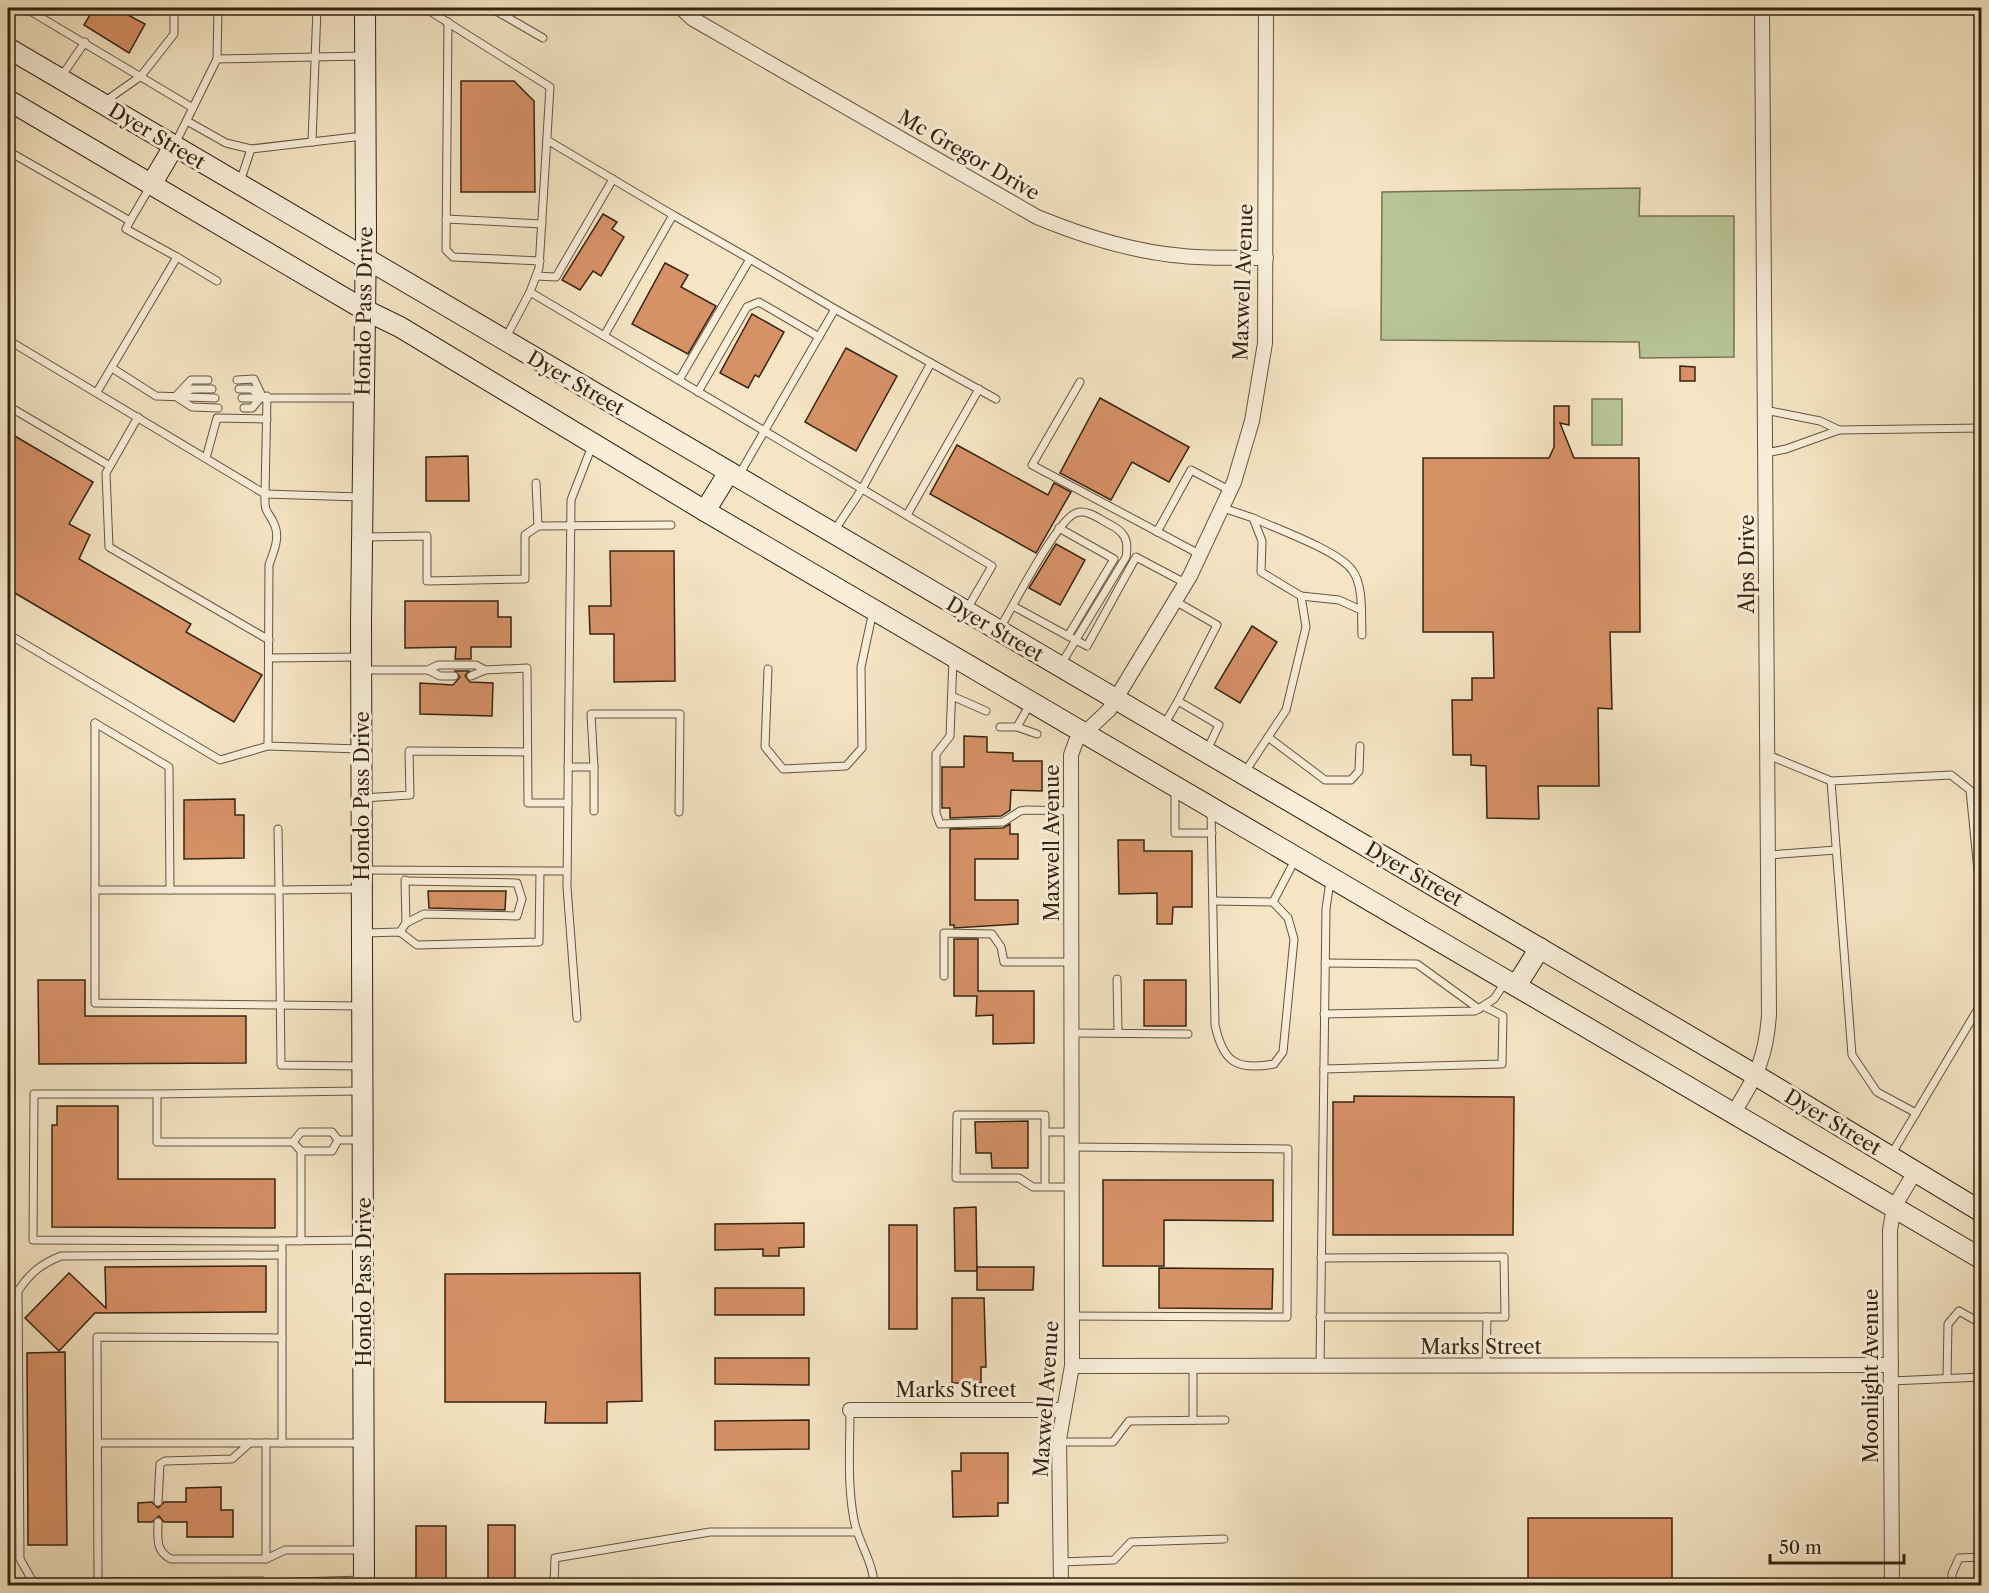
<svg xmlns="http://www.w3.org/2000/svg" width="1989" height="1593" viewBox="0 0 1989 1593" font-family="'Libre Caslon Text',serif">
<style>
.green{fill:#b8c597;stroke:#767455;stroke-width:1.5}
.building{fill:#d79167;stroke:#352413;stroke-width:1.5}
.lines{fill:none;stroke-linecap:round;stroke-linejoin:round}
.lane-casing{stroke:#65543f;stroke-width:9}
.street-casing{stroke:#65543f;stroke-width:16}
.secondary-casing{stroke:#352413;stroke-width:22}
.lane{stroke:#f8eed9;stroke-width:7}
.street{stroke:#f8eed9;stroke-width:14}
.secondary{stroke:#f8eed9;stroke-width:20}
.labels{text-anchor:middle;dominant-baseline:central;stroke-width:6;stroke-linejoin:round;paint-order:stroke}
.street-label{font-size:20px;fill:#352413;stroke:#f8eed9}
</style>
<rect width="100%" height="100%" fill="#f5e5c4"/>
<filter id="stains"><feTurbulence type="fractalNoise" baseFrequency=".00333" numOctaves="4"/><feColorMatrix values="0 0 0 0 .2 0 0 0 0 .09 0 0 0 0 .02 0 0 0 .5 -.17"/></filter>
<radialGradient id="worn" r=".72"><stop offset=".6" stop-color="#630" stop-opacity="0"/><stop offset="1" stop-color="#630" stop-opacity=".3"/></radialGradient>
<g class="green">
<path d="M1640,188L1639,216H1734V357L1640,358L1639,342L1381,340L1382,192Z"/>
<rect x="1592" y="399" width="30" height="46"/>
</g>
<g class="building">
<path d="M94,8H115L145,24L129,53L84,25Z"/>
<path d="M461,81H514L534,101L535,192H461Z"/>
<path d="M603,214L617,222L612,229L624,237L601,276L593,271L580,290L562,280Z"/>
<path d="M665,263L688,275L681,287L716,306L688,354L632,324Z"/>
<path d="M752,314L784,332L759,377L755,375L748,388L720,373Z"/>
<path d="M846,348L897,376L856,451L805,422Z"/>
<path d="M1680,366L1695,367V381H1680Z"/>
<path d="M1100,398L1189,447L1169,482L1132,462L1111,500L1060,473Z"/>
<path d="M1554,406H1569V425L1560,423L1574,458H1639L1640,632H1610L1612,709L1598,708L1599,786H1538L1539,819L1487,818L1486,766L1471,765V755H1453L1452,700H1472V678H1494L1493,632H1423V458H1549L1554,447Z"/>
<path d="M8,432L93,482L69,524L90,535L79,559L191,624L186,632L262,675L234,722L8,589Z"/>
<path d="M957,445L1048,495L1054,483L1071,492L1036,553L930,494Z"/>
<path d="M468,456L469,501H426V457Z"/>
<path d="M1056,544L1085,560L1060,605L1029,588Z"/>
<path d="M610,551H674L675,681L614,682V634H590L589,606H611Z"/>
<path d="M405,601H498V617H511V647H471V659H455L456,647L405,648Z"/>
<path d="M1252,626L1277,642L1240,703L1215,688Z"/>
<path d="M455,671H469L465,676L470,682L493,683L492,716L420,714V683L453,685L460,677Z"/>
<path d="M964,736L987,737V752L1013,753V761H1042V791L1011,790L1010,810L1001,816L950,818V808H942V767H964Z"/>
<path d="M235,799V815H244V858L184,859V800Z"/>
<path d="M1010,824V834H1018V859H975V900H1018V924L954,928V925H950V829L1003,828Z"/>
<path d="M1118,840H1144V851H1192V907H1173L1172,924H1157V893L1119,894Z"/>
<path d="M428,891H506L505,910L429,908Z"/>
<path d="M954,939H978V991H1034V1043L993,1044V1015L976,1016L977,996H954Z"/>
<path d="M38,980H85V1016H246V1063L39,1064Z"/>
<rect x="1144" y="980" width="42" height="46"/>
<path d="M1354,1096L1514,1097L1513,1235H1333V1102H1354Z"/>
<path d="M57,1106H118V1179H275V1228L52,1227V1125H57Z"/>
<path d="M1028,1121V1168H992L991,1153H976L975,1122Z"/>
<path d="M1103,1180H1273V1221L1164,1220V1266H1103Z"/>
<path d="M976,1207L977,1271H955L954,1208Z"/>
<path d="M804,1223V1247L779,1248V1256H763V1249L715,1250V1224Z"/>
<rect x="889" y="1225" width="28" height="104"/>
<path d="M266,1266V1312L95,1313L59,1351L25,1318L69,1273L106,1308L105,1267Z"/>
<path d="M977,1267H1034L1033,1290H977Z"/>
<path d="M1159,1268L1273,1269L1272,1309L1159,1308Z"/>
<path d="M640,1273L642,1401L607,1402V1423H545L546,1402H445V1274Z"/>
<rect x="715" y="1288" width="89" height="27"/>
<path d="M952,1298H984L986,1367H981V1383H952Z"/>
<path d="M65,1352L67,1545H28L27,1353Z"/>
<path d="M715,1358H809V1385L715,1384Z"/>
<path d="M809,1420V1449L715,1450V1421Z"/>
<path d="M961,1453H1008V1503H998V1516L953,1517L952,1471H961Z"/>
<path d="M221,1487V1510H233V1537H187V1522H164L159,1516L152,1522H138V1503L152,1502L158,1508L164,1502H186V1488Z"/>
<rect x="1528" y="1518" width="144" height="68"/>
<rect x="488" y="1525" width="27" height="61"/>
<rect x="416" y="1526" width="30" height="60"/>
</g>
<g class="lines">
<defs>
<g id="lane">
<path d="M25,8L193,108"/>
<path d="M491,8L543,38"/>
<path d="M367,10H428L550,87L539,268L530,292"/>
<path d="M448,22L446,250L453,257L540,261"/>
<path d="M217,59L218,8"/>
<path d="M61,77L85,42"/>
<path d="M104,102L141,76L174,34V8"/>
<path d="M187,121L226,143L251,149L363,136"/>
<path d="M547,140L673,215L604,336"/>
<path d="M312,142L317,8"/>
<path d="M175,144L217,59L363,56"/>
<path d="M8,151L130,221L150,187"/>
<path d="M240,182L251,149"/>
<path d="M673,215L750,259L679,380"/>
<path d="M446,219L542,224"/>
<path d="M177,257L217,281"/>
<path d="M536,276L556,277L613,179"/>
<path d="M505,339L530,292L992,566L967,609"/>
<path d="M8,340L265,494L267,396"/>
<path d="M931,363L996,399"/>
<path d="M112,368L156,396L215,398"/>
<path d="M237,380L254,379L262,396"/>
<path d="M1080,382L1032,465L1201,555"/>
<path d="M239,389H251L260,395"/>
<path d="M97,392L177,257L126,229L130,221"/>
<path d="M698,392L747,307L759,302L819,337"/>
<path d="M179,395L192,389H212"/>
<path d="M176,396L191,380H208"/>
<path d="M178,398L192,407L218,408"/>
<path d="M242,398H363"/>
<path d="M8,406L110,466"/>
<path d="M244,408H252L262,396"/>
<path d="M1765,410L1820,421L1839,430"/>
<path d="M138,417L106,473L109,547L269,640"/>
<path d="M1766,453L1786,449L1839,430L1982,428"/>
<path d="M206,458L217,418L267,419"/>
<path d="M739,475L835,309L750,259"/>
<path d="M536,483L538,526L671,525"/>
<path d="M1223,508L1253,518L1262,541L1261,572L1301,596L1306,627L1286,710L1245,772"/>
<path d="M907,515L979,389"/>
<path d="M1253,518C1277,529 1337,550 1352,570C1364,585 1361,616 1362,635"/>
<path d="M1059,528L1114,559L1068,636L1087,646L1136,557L1185,583"/>
<path d="M834,531L862,489L931,363L835,309"/>
<path d="M1157,532L1191,470L1231,491"/>
<path d="M364,537L427,536V581L525,579V535L538,526"/>
<path d="M1301,596L1339,600L1361,610"/>
<path d="M1175,601L1217,625L1178,701L1219,725L1207,750"/>
<path d="M1013,606L1068,636"/>
<path d="M1000,628C1012,608 1058,518 1076,513C1087,509 1099,519 1109,524C1125,532 1129,540 1126,557L1060,666"/>
<path d="M8,634L220,760L268,746"/>
<path d="M269,658L359,657"/>
<path d="M953,660L950,736L936,754V813L940,824L1003,822L1020,811L1027,810L1071,811"/>
<path d="M768,669L765,747L783,769L846,766L862,748L861,667L873,611"/>
<path d="M364,670H428L438,665H476L485,670L527,668L528,803H568"/>
<path d="M428,670L440,676H454"/>
<path d="M471,676L485,670"/>
<path d="M952,696L986,711"/>
<path d="M1030,704L1017,727L1037,734"/>
<path d="M95,723V1003L360,1006"/>
<path d="M95,723L169,767L170,890"/>
<path d="M1164,725L1178,701"/>
<path d="M1000,727H1017"/>
<path d="M1268,737L1325,780H1351L1359,771L1360,746"/>
<path d="M359,749L268,746L269,565C273,553 280,539 275,526C269,510 264,516 265,494L360,497"/>
<path d="M1768,755L1831,781"/>
<path d="M568,767H594V811"/>
<path d="M594,767L591,714H680L679,812"/>
<path d="M1175,791V833H1212"/>
<path d="M363,798L410,795L409,751L527,752"/>
<path d="M1211,810L1215,1025C1223,1062 1236,1071 1274,1064L1283,1052L1294,939L1288,918L1273,902L1295,860"/>
<path d="M1769,855L1836,850"/>
<path d="M363,870L540,871L539,942L417,945L400,932L365,933"/>
<path d="M540,871H567"/>
<path d="M95,890H279L278,829"/>
<path d="M1213,901L1273,902"/>
<path d="M406,923L424,914L517,916L522,899L517,883L406,881"/>
<path d="M400,932L406,923L405,880"/>
<path d="M1325,963L1417,964L1479,1009"/>
<path d="M944,976V933L992,934L1001,947L1004,962H1071"/>
<path d="M1117,979L1118,1033"/>
<path d="M1324,1014L1475,1011L1494,999L1506,981"/>
<path d="M577,1018L567,887L571,500L592,446"/>
<path d="M1072,1033L1188,1034"/>
<path d="M360,1066L281,1065L279,890L361,889"/>
<path d="M1324,1069L1502,1064L1503,1016L1485,1007"/>
<path d="M157,1094H34L33,1240L282,1241"/>
<path d="M1916,1113L1877,1092L1852,1055L1831,781L1951,775L1970,790L1982,911"/>
<path d="M1045,1132H1072"/>
<path d="M338,1140H360"/>
<path d="M293,1142H157V1094L360,1091"/>
<path d="M293,1142L301,1151H332L338,1140"/>
<path d="M293,1142L301,1132H332L338,1140"/>
<path d="M1072,1147L1288,1149L1287,1317L1072,1316"/>
<path d="M301,1151V1241"/>
<path d="M1891,1155L1982,1002"/>
<path d="M1045,1187V1115H957L956,1178H1019L1033,1187H1072"/>
<path d="M1321,1258L1504,1257L1505,1317H1487"/>
<path d="M1320,1317H1487L1486,1366"/>
<path d="M1320,1367L1326,909L1330,881"/>
<path d="M1947,1378L1948,1324L1959,1311L1982,1324"/>
<path d="M1891,1381L1982,1377"/>
<path d="M850,1410C850,1446 847,1484 854,1520C858,1542 874,1563 874,1586"/>
<path d="M1193,1420V1367"/>
<path d="M1059,1442H1113L1129,1421L1225,1420"/>
<path d="M98,1443H361"/>
<path d="M266,1443V1559"/>
<path d="M282,1443V1241L361,1240"/>
<path d="M158,1502L160,1464L165,1461L232,1459L250,1443"/>
<path d="M158,1522C158,1538 155,1551 171,1559H266L285,1550H361"/>
<path d="M1061,1562L1114,1560L1131,1542L1224,1539"/>
<path d="M262,1581L98,1582L97,1337L282,1338"/>
<path d="M33,1582L20,1559L18,1291C30,1273 41,1264 61,1256L282,1255"/>
<path d="M262,1583L363,1580"/>
<path d="M33,1586V1582H98"/>
<path d="M554,1586L555,1558L710,1532H856"/>
<path d="M1952,1586V1574L1959,1558L1982,1557"/>
</g>
<g id="street">
<path d="M681,8L693,19L1037,217C1083,236 1132,252 1183,256C1210,259 1238,257 1266,258"/>
<path d="M1734,1112C1756,1077 1766,1058 1769,1015L1762,8"/>
<path d="M1072,1366L1891,1365"/>
<path d="M850,1410H1063"/>
<path d="M1061,1586L1059,1439L1072,1366L1071,755L1076,741L1109,710L1190,576L1234,482L1252,421L1265,343L1266,8"/>
<path d="M1892,1586L1890,1230L1894,1207L1915,1172"/>
</g>
<g id="secondary">
<path d="M8,48L1757,1076L1982,1212"/>
<path d="M8,100L363,309L400,327L705,511L1982,1259"/>
<path d="M151,185L174,146"/>
<path d="M705,511L729,472"/>
<path d="M1516,986L1540,948"/>
<path d="M364,1586L361,621L366,236L365,8"/>
</g>
</defs>
<use href="#lane" class="lane-casing"/>
<use href="#street" class="street-casing"/>
<use href="#secondary" class="secondary-casing"/>
<use href="#lane" class="lane"/>
<use href="#street" class="street"/>
<use href="#secondary" class="secondary"/>
</g>
<g class="labels">
<g class="street-label">
<text transform="translate(157 136) rotate(31)">Dyer Street</text>
<text transform="translate(969 155) rotate(30)">Mc Gregor Drive</text>
<text transform="translate(1243 282) rotate(-88)">Maxwell Avenue</text>
<text transform="translate(364 311) rotate(-89)">Hondo Pass Drive</text>
<text transform="translate(576 383) rotate(30)">Dyer Street</text>
<text transform="translate(1747 564) rotate(-90)">Alps Drive</text>
<text transform="translate(995 629) rotate(30)">Dyer Street</text>
<text transform="translate(362 796) rotate(-90)">Hondo Pass Drive</text>
<text transform="translate(1052 843) rotate(-90)">Maxwell Avenue</text>
<text transform="translate(1414 874) rotate(30)">Dyer Street</text>
<text transform="translate(1833 1122) rotate(31)">Dyer Street</text>
<text transform="translate(364 1282) rotate(-90)">Hondo Pass Drive</text>
<text x="1481" y="1347">Marks Street</text>
<text transform="translate(1871 1376) rotate(-90)">Moonlight Avenue</text>
<text x="956" y="1390">Marks Street</text>
<text transform="translate(1046 1399) rotate(-86)">Maxwell Avenue</text>
</g>
</g>
<rect width="1989" height="1593" fill="none" stroke="#f5e5c4" stroke-width="30"/>
<rect x="9" y="9" width="1971" height="1575" fill="none" stroke="#352413" stroke-width="3"/>
<rect x="15" y="15" width="1959" height="1563" fill="none" stroke="#352413" stroke-width="1.5"/>
<path d="M1770 1554v9h134v-9" fill="none" stroke="#352413" stroke-width="3"/>
<text x="1779" y="1554" font-size="18" fill="#352413" stroke="#f8eed9" stroke-width="4.5" paint-order="stroke">50 m</text>
<rect width="100%" height="100%" filter="url(#stains)"/>
<rect width="100%" height="100%" fill="url(#worn)"/>
</svg>
